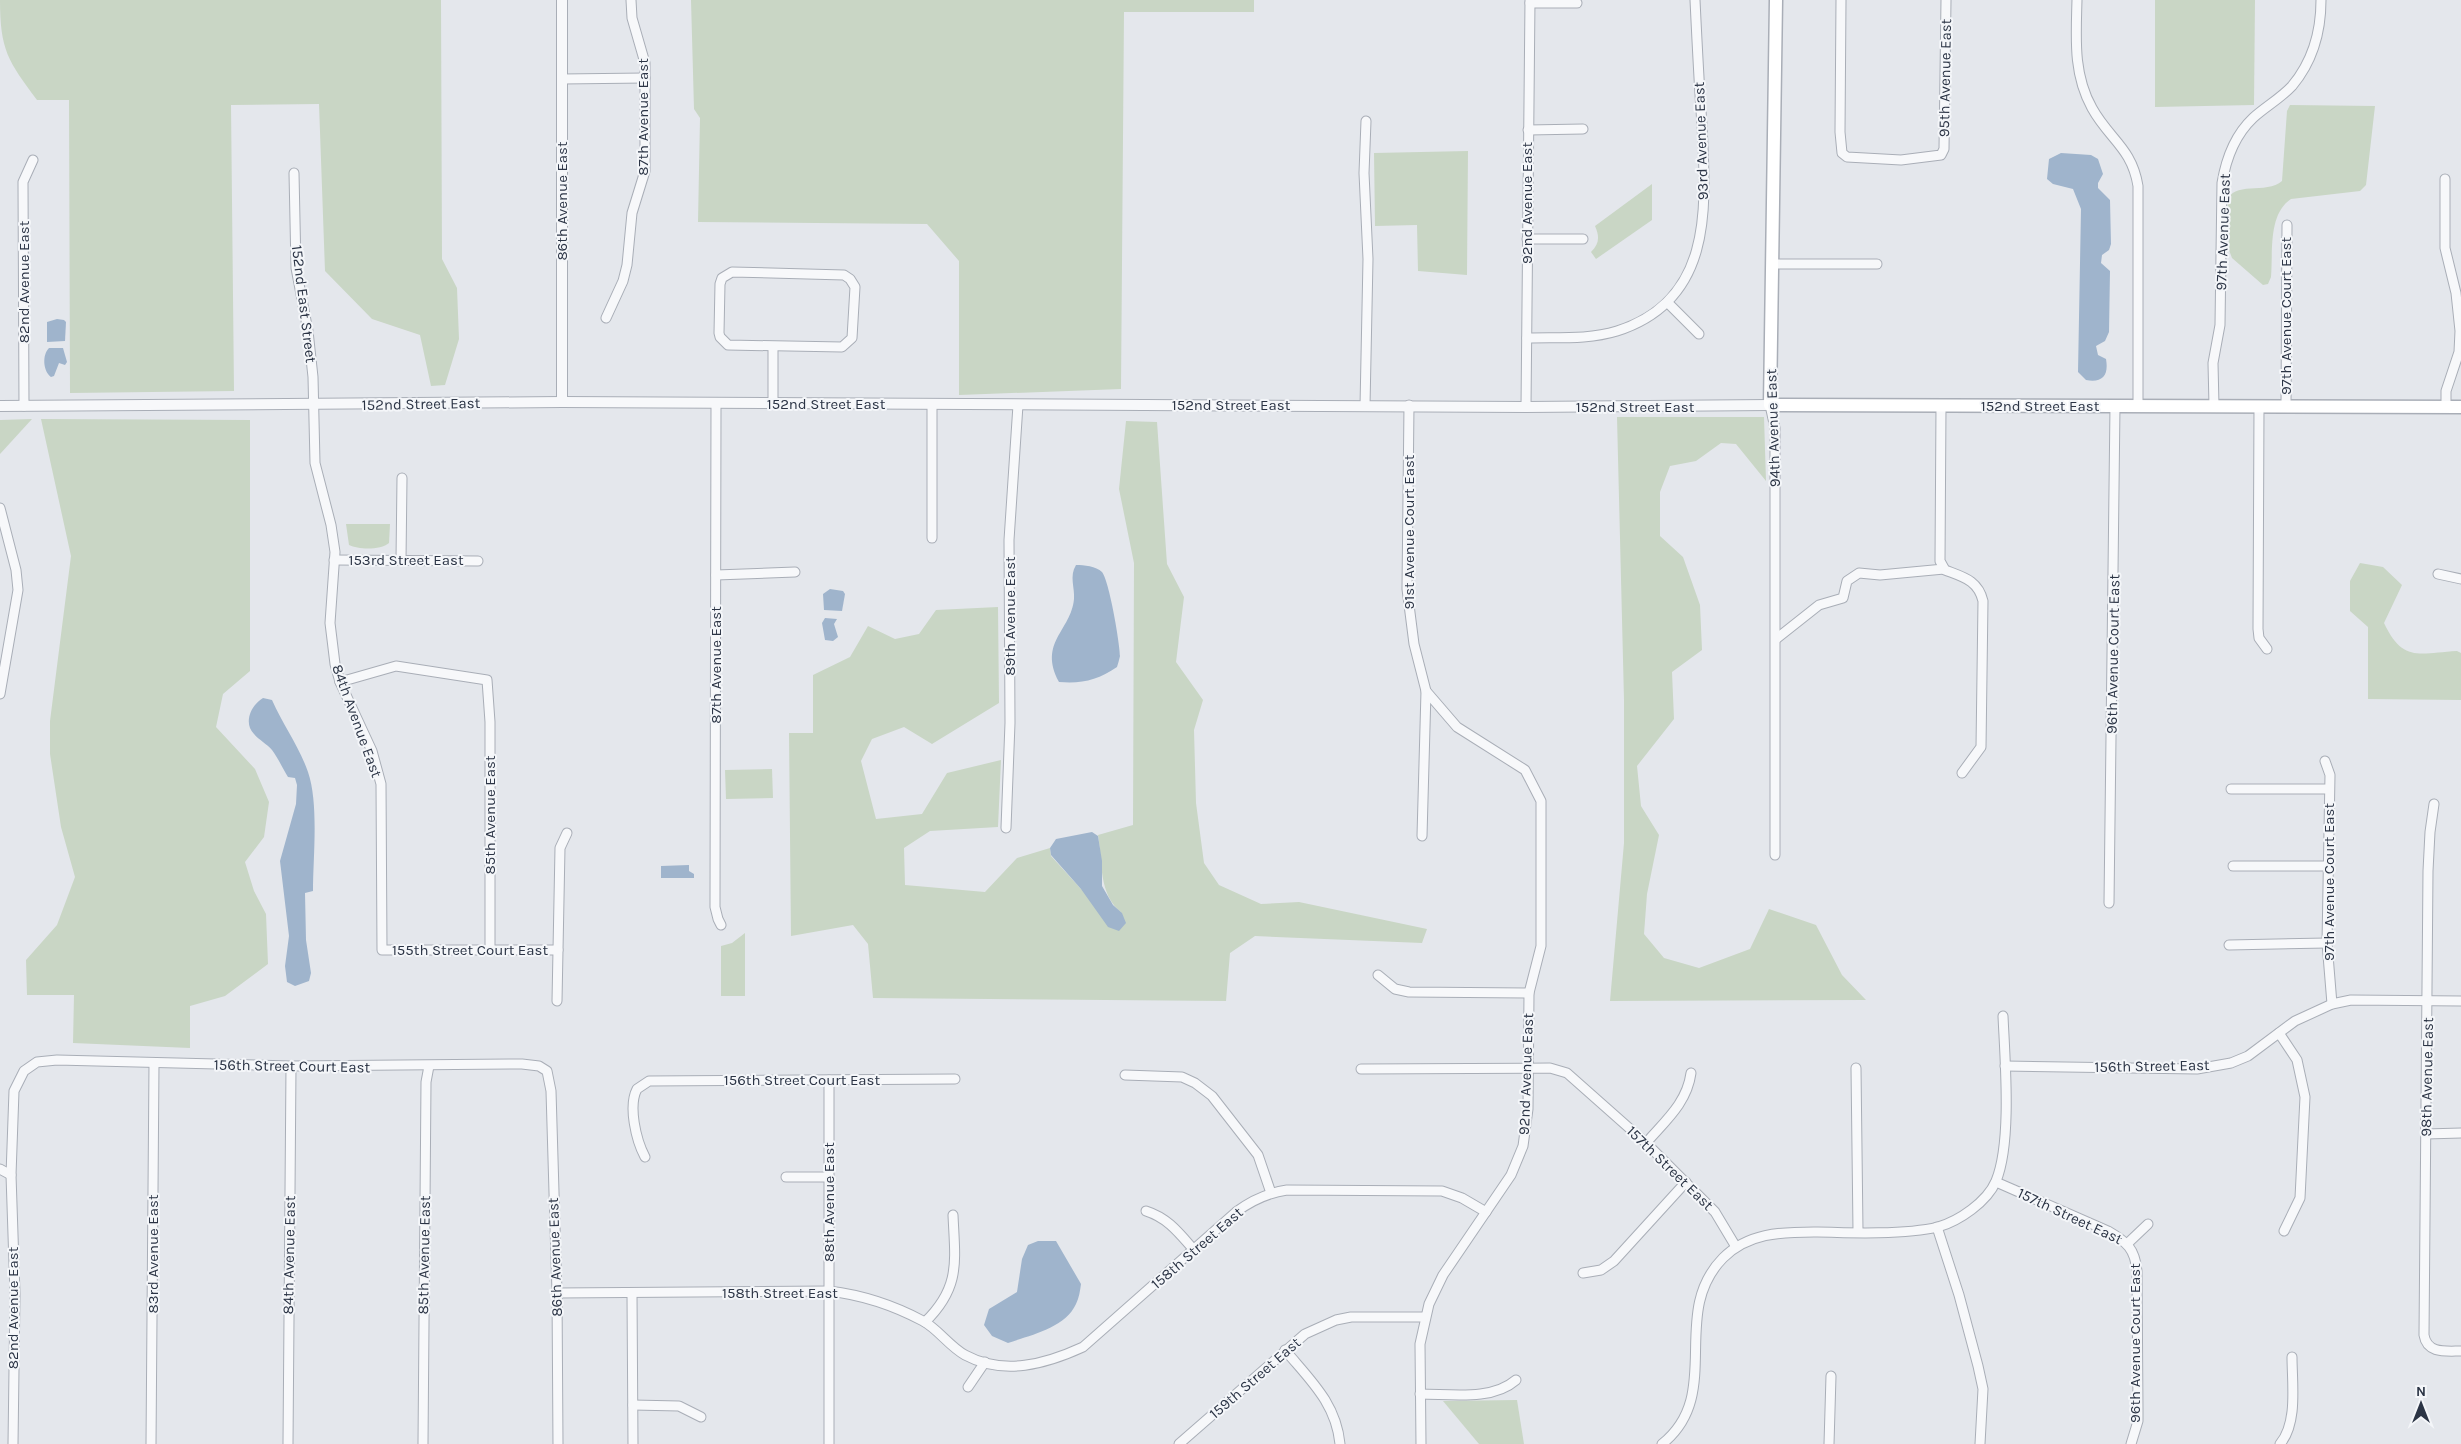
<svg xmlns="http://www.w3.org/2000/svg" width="2461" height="1444" viewBox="0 0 2461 1444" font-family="Karla,sans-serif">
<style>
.green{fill:#c9d6c5}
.water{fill:#9fb4cc}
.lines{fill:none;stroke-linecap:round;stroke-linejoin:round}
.minor-casing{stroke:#a9aeb7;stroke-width:11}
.tertiary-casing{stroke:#a9aeb7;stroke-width:12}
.secondary-casing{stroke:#a9aeb7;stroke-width:15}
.minor{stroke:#f7f8fa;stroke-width:9}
.tertiary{stroke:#f7f8fa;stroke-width:10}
.secondary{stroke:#fff;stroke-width:12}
.labels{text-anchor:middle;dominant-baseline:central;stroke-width:4;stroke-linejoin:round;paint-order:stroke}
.street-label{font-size:15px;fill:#2b3445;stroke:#f4f6f9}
</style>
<rect width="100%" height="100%" fill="#e4e7ec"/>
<g class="green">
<path d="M0,0H441L442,259L457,288L459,339L445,385L431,386L420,335L372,319L325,271L319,104L231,105L234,391L70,393L69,100H37C8,61 0,50 0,0Z"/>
<path d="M691,0H1254V12H1124L1121,389L959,395V261L927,224L698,222L700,118L694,109Z"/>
<path d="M2155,0H2255L2254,105L2155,107Z"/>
<path d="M2290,105L2375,106L2366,185L2360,191L2291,199C2268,214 2273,252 2271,277L2268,284L2263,285L2232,258L2229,250C2229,234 2227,217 2228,202C2231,180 2267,195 2282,181L2287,111Z"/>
<path d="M1468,151L1467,275L1418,271L1417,225L1375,226L1374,153Z"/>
<path d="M1652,184V220L1596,259L1591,252C1599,244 1600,237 1595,226Z"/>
<path d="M1617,417H1764L1766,481L1736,444L1721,443L1696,461L1670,466L1660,492V536L1683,557L1700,605L1702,650L1672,672L1674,719L1637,766L1641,806L1659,835L1647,894L1644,934L1664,958L1699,968L1750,949L1769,909L1816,925L1842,975L1866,1000L1610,1001L1624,843V700Z"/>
<path d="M32,419L0,454V420Z"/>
<path d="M41,419L250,420V671L223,694L216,727L255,769L269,802L264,837L245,862L254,891L266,914L268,964L225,996L190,1006V1048L73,1043L74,995H27L26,960L57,925L75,877L61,827L50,754V721L71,556Z"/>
<path d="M1126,421L1157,422L1167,564L1184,597L1176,662L1203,700L1194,730L1196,803L1204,863L1219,885L1261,904L1299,902L1427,929L1422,943L1255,936L1230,953L1226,1001L873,998L868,944L853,925L791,936L789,733H813V675L850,657L868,626L895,639L919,634L936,610L998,607L999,703L932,744L904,727L872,739L861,761L876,819L922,814L947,773L1001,760L998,827L930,831L904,848L905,885L985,892L1017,858L1050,848L1051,856L1081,889L1122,913C1098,894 1103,864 1098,835L1133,825L1134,563L1119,489Z"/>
<path d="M346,524H390L389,543C381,550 359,550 349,545Z"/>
<path d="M2360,563L2383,567L2402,585L2384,623C2403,663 2419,653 2457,651L2461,653V700L2368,699V627L2350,611V581Z"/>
<path d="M772,769L773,798L726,799L725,770Z"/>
<path d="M745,933V996H721V946L732,943Z"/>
<path d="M1517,1400L1524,1444H1479L1443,1401Z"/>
</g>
<g class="water">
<path d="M2061,153L2091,155L2098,159L2103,174L2098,183V188L2110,200L2111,244L2109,250L2102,255L2101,263L2110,271L2109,332L2105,341L2096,346L2098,355L2106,359C2109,376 2102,383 2086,380L2078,372L2081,209L2073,189L2053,184L2047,179L2049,159Z"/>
<path d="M57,319L64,320L66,322L65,341L47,342V322Z"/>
<path d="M49,348H63L67,362L65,365L59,363L54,376L51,377C43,371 42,355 49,348Z"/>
<path d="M1076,565C1084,565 1096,566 1102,572C1109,580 1120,644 1120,656C1119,660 1118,664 1117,667C1098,680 1082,684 1059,682C1038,642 1071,631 1074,599C1075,588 1069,576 1076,565Z"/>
<path d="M830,589L843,591L845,594L842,611L824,610L823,594Z"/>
<path d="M825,618L837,619L834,624L838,637L833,641L825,640L822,623Z"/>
<path d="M263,698L272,700C283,725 299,746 308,772C319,804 313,857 313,891L305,893L306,940L311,973L309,981L295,986L287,982L285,966L289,936L280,861L296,804L297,785L295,778L288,777C283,769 278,758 272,750C267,744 259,740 254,734C243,723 251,705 263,698Z"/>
<path d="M1092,832L1098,836L1102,861V886L1113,905L1122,913L1126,923L1119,931L1108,927L1081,889L1051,855L1050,848L1056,839Z"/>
<path d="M689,865V871L694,874V878H661V866Z"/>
<path d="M1038,1241H1056L1081,1284C1080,1291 1079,1298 1076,1304C1065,1328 1031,1335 1008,1343L992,1336L984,1325L989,1309L1017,1292L1022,1259L1028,1245Z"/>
</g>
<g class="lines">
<defs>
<g id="minor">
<path d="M1841,0L1840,132L1842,153L1847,157L1901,160L1941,155L1944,149L1946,0"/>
<path d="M2077,0C2076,38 2073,74 2092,108C2109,139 2132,148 2138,186V406"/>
<path d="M1530,3H1577"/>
<path d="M562,79L645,78"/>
<path d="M1528,130L1583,129"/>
<path d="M294,173L296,268L308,331L313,377L315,463L331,525L335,552L330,623L335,664L340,682L372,751L381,784L382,950H558"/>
<path d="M2445,179V248L2456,293L2460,331L2459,352L2446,391V407"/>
<path d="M1527,239H1583"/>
<path d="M1773,264H1877"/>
<path d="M732,272L844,275L850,279L855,287L852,338L842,347L728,345L720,337L719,333L720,284L722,278Z"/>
<path d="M1668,303L1699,334"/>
<path d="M606,318L623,281L627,265L632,213L645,171V63L632,18L631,0"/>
<path d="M1527,338C1556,337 1588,340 1617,331C1714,300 1706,207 1702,125C1699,83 1697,42 1695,0"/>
<path d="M716,403L715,907L718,919L721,925"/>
<path d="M773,403V347"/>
<path d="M1409,405L1407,589L1414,644L1426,691L1422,836"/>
<path d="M1770,405L1775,428V855"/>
<path d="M24,406L23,182L33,160"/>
<path d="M1365,406L1368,259L1364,173L1366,121"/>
<path d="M1941,406L1940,561L1945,570C1963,577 1978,580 1983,601L1981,747L1962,773"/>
<path d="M2214,406L2213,363L2220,325L2222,183C2226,159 2234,136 2253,118C2265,107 2281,98 2292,86C2313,61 2321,32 2321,0"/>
<path d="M1526,407L1530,0"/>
<path d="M2259,407L2258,629L2259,638L2267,649"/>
<path d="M2286,407L2287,225"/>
<path d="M0,508L16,570L18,590L0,694"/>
<path d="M932,538V404"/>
<path d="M334,560L478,561"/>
<path d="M401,560L402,478"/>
<path d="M2438,574L2461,579"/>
<path d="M716,575L795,572"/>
<path d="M1776,639L1819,605L1843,598L1847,581L1859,573L1880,575L1944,569"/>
<path d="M340,682L396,666L487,680L490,722V950"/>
<path d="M2325,761L2330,775L2327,943L2332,1004"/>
<path d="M2231,789H2329"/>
<path d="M2434,804L2430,832L2428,871L2424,1335C2427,1354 2446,1351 2461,1351"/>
<path d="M1006,828L1010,723L1009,540L1018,405"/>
<path d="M2233,866H2328"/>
<path d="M2109,903L2115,406"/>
<path d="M2229,945L2327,943"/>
<path d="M1378,975L1395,989L1409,992L1529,993"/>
<path d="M557,1001L560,848L567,833"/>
<path d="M2279,1033L2297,1060L2305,1097L2300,1198L2284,1231"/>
<path d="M2005,1066L2197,1069L2231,1063L2248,1056L2295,1021L2332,1004L2351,1000L2461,1001"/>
<path d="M1856,1068L1858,1231"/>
<path d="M1361,1069L1550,1068L1567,1073L1646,1143L1715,1212L1736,1247"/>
<path d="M1125,1075L1182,1077L1195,1083L1212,1096L1258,1155L1271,1193"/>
<path d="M829,1080V1444"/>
<path d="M2426,1134L2461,1133"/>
<path d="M1646,1143C1665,1121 1687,1103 1691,1073"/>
<path d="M645,1157C636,1140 628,1106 637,1089L649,1081L955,1079"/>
<path d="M0,1169L11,1175"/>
<path d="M786,1177H829"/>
<path d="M1996,1182L2108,1231C2127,1242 2135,1249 2137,1271L2138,1411V1421L2131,1444"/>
<path d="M1146,1211C1168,1218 1179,1233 1194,1250"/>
<path d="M1937,1227L1959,1295L1978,1366L1983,1389L1980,1444"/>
<path d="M2128,1243L2148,1224"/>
<path d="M1583,1273L1601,1270L1614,1261L1686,1182"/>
<path d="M557,1293L829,1291C863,1295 893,1305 923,1321C938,1329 949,1346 965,1355C1004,1376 1046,1364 1083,1347L1236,1212C1252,1200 1267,1193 1287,1190L1442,1191L1462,1198L1486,1212"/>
<path d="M632,1294L633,1444"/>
<path d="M925,1322C961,1287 955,1261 953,1215"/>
<path d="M1285,1350C1310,1380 1336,1403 1340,1444"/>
<path d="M968,1387L985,1362"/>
<path d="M1420,1394C1451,1394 1492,1401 1516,1380"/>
<path d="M633,1405L679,1406L701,1417"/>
<path d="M13,1444L15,1294L11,1175L14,1091L24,1071L37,1062L57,1060L291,1066L522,1064L539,1066L547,1071L551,1091L557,1293L558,1444"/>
<path d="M151,1444L154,1064"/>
<path d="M288,1444L291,1066"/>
<path d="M423,1444L426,1082L429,1066"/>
<path d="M1179,1444L1305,1334L1336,1320L1351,1317H1424"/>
<path d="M1421,1444L1420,1344L1429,1304L1443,1275L1511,1175L1523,1146L1528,1109L1529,993L1541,946V801L1525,770L1457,727L1426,691"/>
<path d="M1662,1444C1725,1394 1668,1314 1723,1258C1748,1233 1780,1232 1814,1232C1848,1233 1905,1235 1938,1227C1959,1221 1987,1202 1996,1181C2012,1142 2005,1061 2003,1016"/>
<path d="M1829,1444L1831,1376"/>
<path d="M2280,1444C2298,1423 2292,1383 2292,1357"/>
</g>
<g id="tertiary">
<path d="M562,402V0"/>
<path d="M0,406L562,402L1526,407L1770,405"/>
</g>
<path id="secondary" d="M1776,0L1770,405L2461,407"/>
</defs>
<use href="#minor" class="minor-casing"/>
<use href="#tertiary" class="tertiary-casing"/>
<use href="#secondary" class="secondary-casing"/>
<use href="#minor" class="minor"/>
<use href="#tertiary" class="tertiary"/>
<use href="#secondary" class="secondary"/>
</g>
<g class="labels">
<g class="street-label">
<text transform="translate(1945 78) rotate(-89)">95th Avenue East</text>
<text transform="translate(643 117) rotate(-90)">87th Avenue East</text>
<text transform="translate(1701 141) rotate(-92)">93rd Avenue East</text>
<text transform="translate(562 201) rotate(-90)">86th Avenue East</text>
<text transform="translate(1527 203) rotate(-90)">92nd Avenue East</text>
<text transform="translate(2223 232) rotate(-88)">97th Avenue East</text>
<text transform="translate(24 282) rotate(-90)">82nd Avenue East</text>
<text transform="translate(304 304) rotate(83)">152nd East Street</text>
<text transform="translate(2286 316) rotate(-90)">97th Avenue Court East</text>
<text transform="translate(421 404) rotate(-1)">152nd Street East</text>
<text x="826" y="404">152nd Street East</text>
<text x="1231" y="405">152nd Street East</text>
<text x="2040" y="406">152nd Street East</text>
<text x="1635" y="407">152nd Street East</text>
<text transform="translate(1773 428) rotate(-92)">94th Avenue East</text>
<text transform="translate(1409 532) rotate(-90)">91st Avenue Court East</text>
<text x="406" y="560">153rd Street East</text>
<text transform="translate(1010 616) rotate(-90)">89th Avenue East</text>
<text transform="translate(2113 654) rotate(-89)">96th Avenue Court East</text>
<text transform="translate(716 665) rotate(-90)">87th Avenue East</text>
<text transform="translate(357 721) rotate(70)">84th Avenue East</text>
<text transform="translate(490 815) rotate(-90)">85th Avenue East</text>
<text transform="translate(2329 882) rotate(-90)">97th Avenue Court East</text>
<text x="470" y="950">155th Street Court East</text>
<text transform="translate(292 1066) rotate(1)">156th Street Court East</text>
<text transform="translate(2152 1066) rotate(-1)">156th Street East</text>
<text transform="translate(1526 1074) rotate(-88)">92nd Avenue East</text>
<text transform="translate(2427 1077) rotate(-89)">98th Avenue East</text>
<text x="802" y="1080">156th Street Court East</text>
<text transform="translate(1670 1168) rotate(44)">157th Street East</text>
<text transform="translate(829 1202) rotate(-90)">88th Avenue East</text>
<text transform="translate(2070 1216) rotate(25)">157th Street East</text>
<text transform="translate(1197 1248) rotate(-41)">158th Street East</text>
<text transform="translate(153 1254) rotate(-90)">83rd Avenue East</text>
<text transform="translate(289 1255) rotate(-89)">84th Avenue East</text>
<text transform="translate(424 1255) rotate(-89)">85th Avenue East</text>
<text transform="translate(555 1257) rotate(-92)">86th Avenue East</text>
<text x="780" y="1293">158th Street East</text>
<text transform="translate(13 1308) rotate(-90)">82nd Avenue East</text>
<text transform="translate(2135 1343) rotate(-90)">96th Avenue Court East</text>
<text transform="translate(1255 1378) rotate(-41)">159th Street East</text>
</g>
</g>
<g transform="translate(2421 1404)" stroke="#f4f6f9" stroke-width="4" paint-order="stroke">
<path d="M0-4L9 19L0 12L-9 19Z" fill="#2b3445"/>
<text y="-8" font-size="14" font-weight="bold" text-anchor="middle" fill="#2b3445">N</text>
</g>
</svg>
